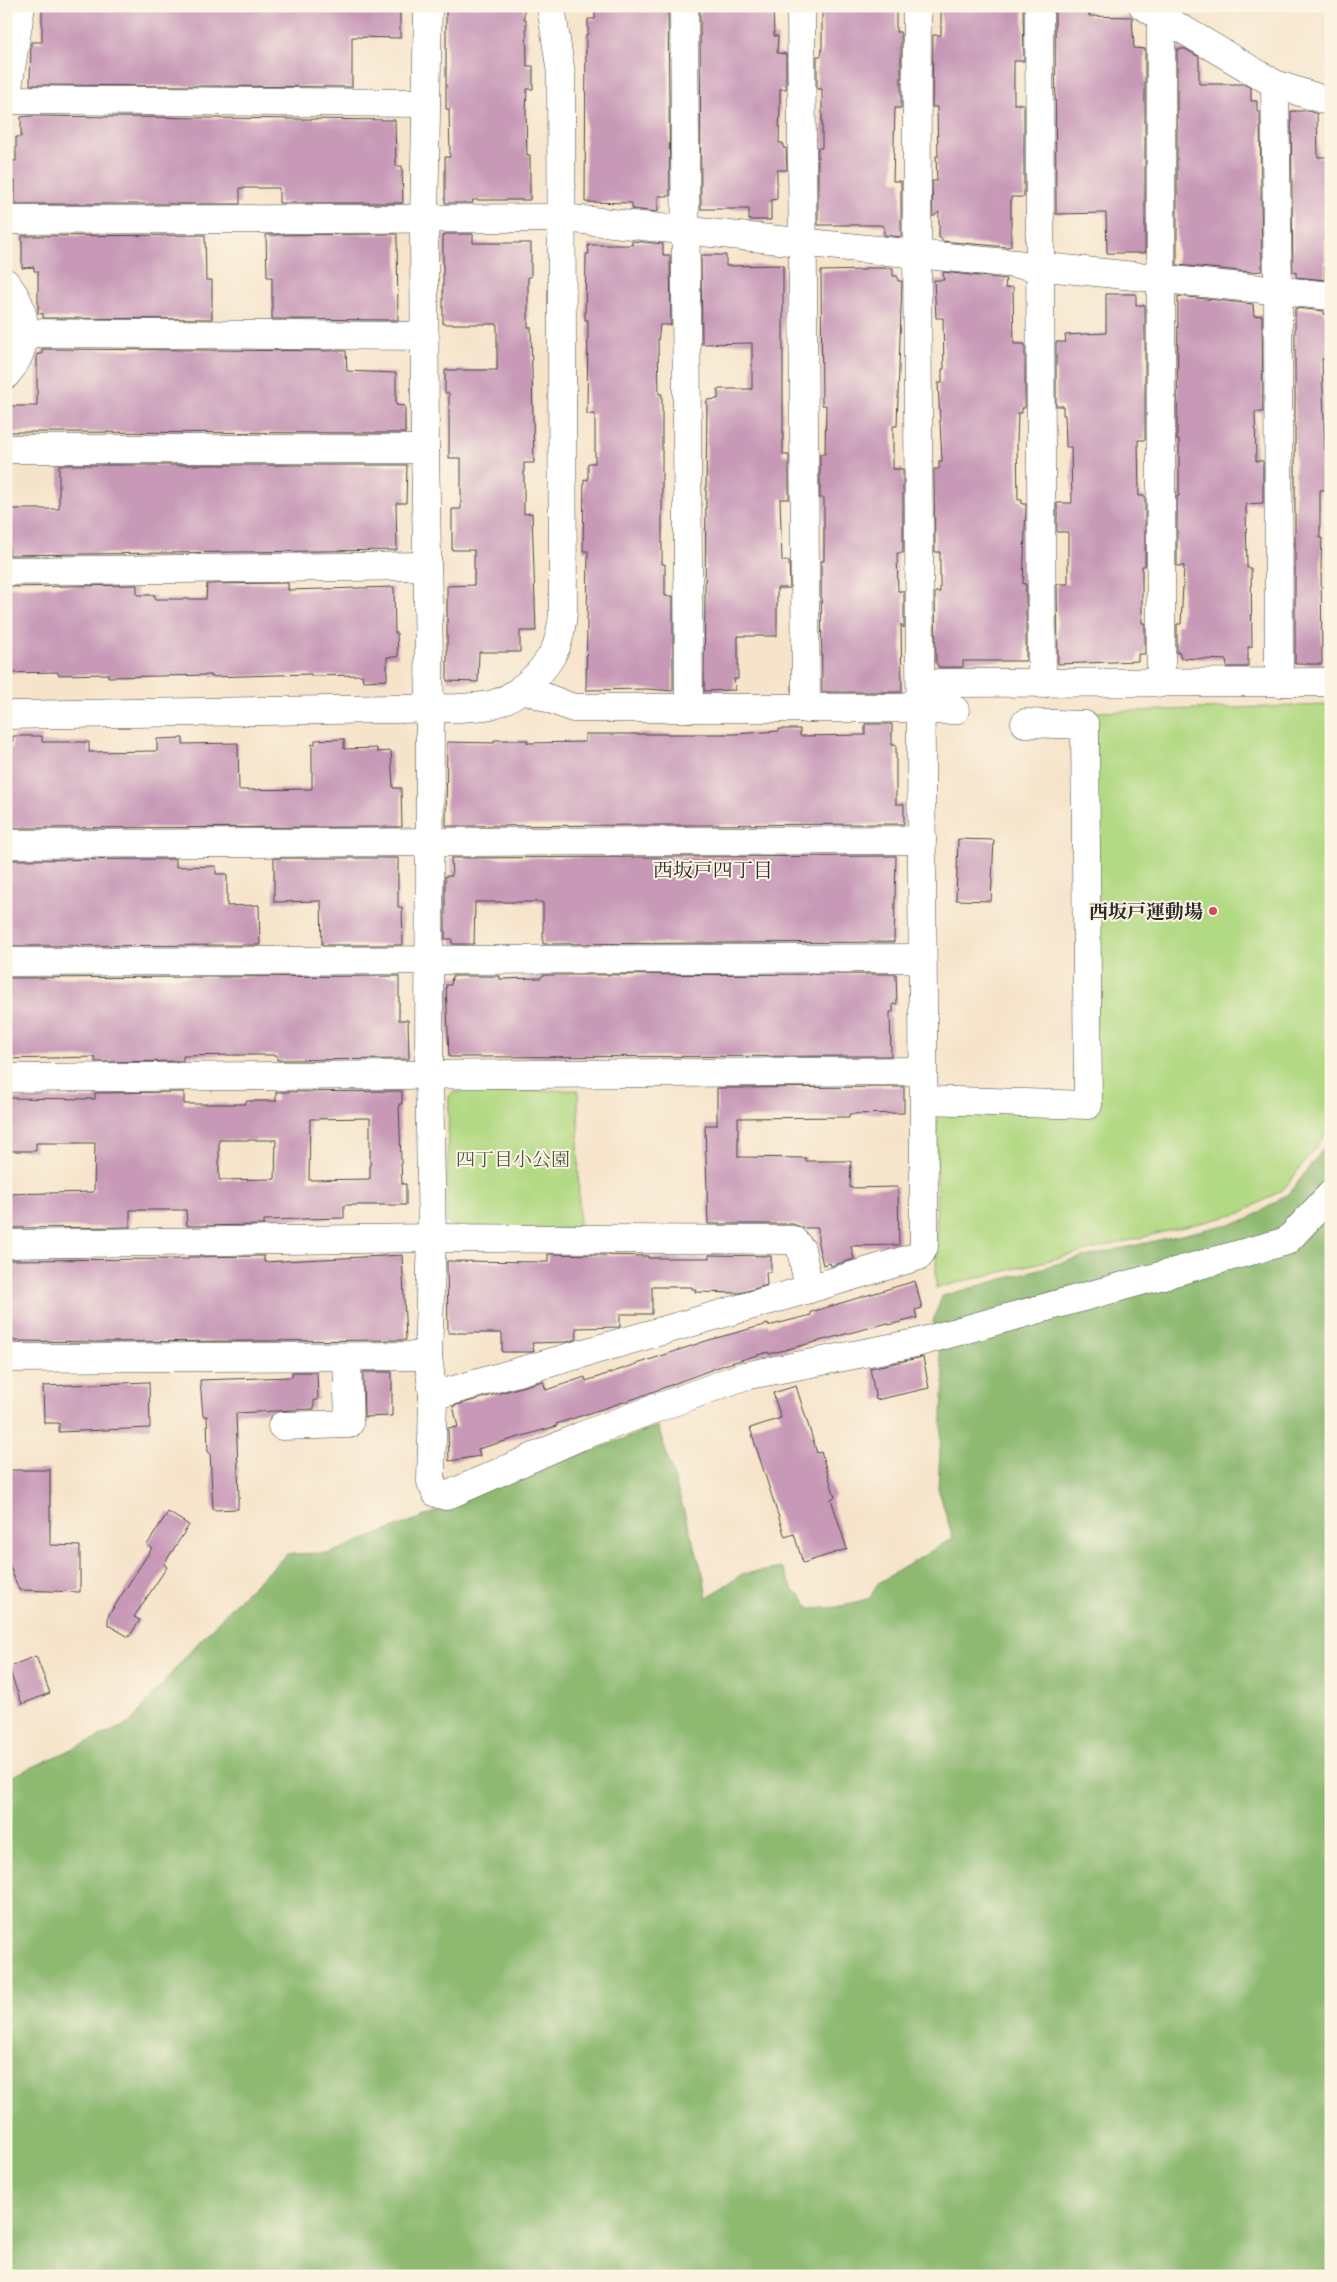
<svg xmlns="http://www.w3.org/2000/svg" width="1337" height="2282" viewBox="0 0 1337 2282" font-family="'EB Garamond','Noto Serif JP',serif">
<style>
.green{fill:#b2d983;stroke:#6e8257}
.forest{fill:#8db971;stroke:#5c724e}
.building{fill:#c799b7;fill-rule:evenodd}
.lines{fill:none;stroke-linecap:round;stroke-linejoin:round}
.minor-casing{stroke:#494743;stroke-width:29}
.minor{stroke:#fff;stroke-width:28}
.poi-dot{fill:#d1495b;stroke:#fcf5e5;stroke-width:2}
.labels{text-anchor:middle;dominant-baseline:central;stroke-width:4;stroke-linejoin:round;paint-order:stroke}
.poi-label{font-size:19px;font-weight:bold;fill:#2b2b2b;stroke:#fcf5e5;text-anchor:end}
.park-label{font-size:19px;fill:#4d5641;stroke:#fcf5e5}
.neighbourhood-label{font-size:20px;fill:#2b2b2b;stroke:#fcf5e5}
</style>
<rect width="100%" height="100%" fill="#fcf5e5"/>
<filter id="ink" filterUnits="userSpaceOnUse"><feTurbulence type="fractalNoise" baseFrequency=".02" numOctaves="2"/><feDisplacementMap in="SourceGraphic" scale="10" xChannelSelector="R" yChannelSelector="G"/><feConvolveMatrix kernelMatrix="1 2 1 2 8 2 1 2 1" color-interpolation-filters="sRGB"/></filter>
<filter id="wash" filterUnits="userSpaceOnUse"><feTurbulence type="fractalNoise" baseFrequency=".0096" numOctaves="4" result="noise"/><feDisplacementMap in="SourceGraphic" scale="20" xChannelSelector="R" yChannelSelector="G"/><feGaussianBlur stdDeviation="1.12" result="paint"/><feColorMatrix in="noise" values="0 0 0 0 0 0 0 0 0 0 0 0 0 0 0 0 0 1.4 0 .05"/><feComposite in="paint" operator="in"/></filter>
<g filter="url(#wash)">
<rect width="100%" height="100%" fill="#f6e4ca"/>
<g class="green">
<path d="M1331,705V1127L1284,1189L1241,1213L936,1288L937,1110L1096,1114L1095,712Z"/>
<path d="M578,1090L579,1229L455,1227L446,1222L449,1096L453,1092Z"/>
</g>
<path class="forest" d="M1331,1138V2276H6V1779L130,1723L187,1655L236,1602L287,1554L330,1553L440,1510L514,1474L583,1454L658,1426L703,1574L707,1598L742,1574L782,1568L794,1591L803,1598L810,1609L838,1607L870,1598L878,1583L953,1538L938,1488L944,1378L933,1321L942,1296L1071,1260L1247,1220L1290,1193Z"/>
<g id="blocks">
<g class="building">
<path d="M42,6H396V10H400V38L352,37V87L30,85L31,42H42Z"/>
<path d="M446,6H524V20H526L527,66H533V89H527L526,113L527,155H530V200H472L473,203H445V157H450L449,109H446Z"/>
<path d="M666,6H668L670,196H658V212L632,209V203L585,202L586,34H588V19H595V8Z"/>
<path d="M700,6H773L774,36H778L777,53L786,54V89H780V98L779,143H783V148H786L787,170H777V199L771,200V220H749V209H701Z"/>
<path d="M822,6H896V32H900L901,35V108H895L893,181H901V237L884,235V226L880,225H818V148H822V89H817V56H821L822,49Z"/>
<path d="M941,6H1023L1024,61H1014V104H1024V197H1011V246L1007,247L942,241V238H939V212L933,217L932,181H937L936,156H938L937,107H932L933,35H941Z"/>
<path d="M1055,6H1089V16L1132,17L1134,48L1145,49V253H1107L1106,213L1056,214Z"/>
<path d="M1177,49H1185L1199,57V84H1244L1251,88V101H1257V112H1260L1262,271L1252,272L1177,265Z"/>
<path d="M1291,111H1308L1317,114L1318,157H1328V235H1325V280L1296,277V272H1293Z"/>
<path d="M31,116L395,120L396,166H402L403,203H279V188H240V204H15V181H11V161H16V137H21V117Z"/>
<path d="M397,234L398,320L272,319V277H267L266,235Z"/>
<path d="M445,234H473V243H531V277H528V327H531L534,463H524V514L532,513L536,631H520V652H479L478,682L447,681V586L474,585V550H452V509H461V458H449V393H445V370H497V324H443V237Z"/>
<path d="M205,235L206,280H212V319L43,318V314L38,313V271H34V267L22,268V236Z"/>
<path d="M632,241L663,244V255H670L671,325H660L658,342L659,394H662V564H665V596H673V691L647,689L586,690L588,551H583L584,479L588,480V463H595V414H587L588,320H585L586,254H589L588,245H632Z"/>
<path d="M701,255H726V266L783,265V455H789V499H780L782,561H789L790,588H777V636H738V679H734L735,690L704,691L707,400L718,399V389H752V343L702,344Z"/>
<path d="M865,268H893V276H897L898,281H902L897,426H893V469H903V553H897L898,591H904V628L901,624L902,692H822L821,561H824V498H820V454H825L826,405H822L821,271L865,270Z"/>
<path d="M943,272L1006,279L1005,288L1013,287L1014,344H1025V408H1022V413H1018L1017,442L1018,500H1022V504H1026L1023,584H1026V661H963V667H939L936,663L935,592H940V552H935L934,469H939V461H942L938,383H942V369H944L943,318H936L934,280H944Z"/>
<path d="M1106,294H1136V305H1145V440H1138L1139,496H1145V566H1142V623H1145V654H1138V661L1058,664L1057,584H1068V532H1057V503H1072L1071,447H1066L1065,415H1063V406H1056V342H1066L1065,335L1106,333Z"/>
<path d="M1178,296L1253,304L1254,316L1262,315L1263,412H1255L1256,461H1263V503L1246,504L1247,568H1251L1252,647H1248V667H1227L1226,660L1180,658V653H1177V624H1181L1184,566H1177V496H1179V440H1177Z"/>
<path d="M1295,308L1324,311V314H1330V358L1322,359L1325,450H1331V490H1320V538H1322L1321,564L1322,664H1295Z"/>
<path d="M42,349L346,351L347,371L396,373V405L405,406V433L6,432V406H37V354H42Z"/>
<path d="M59,465H407L406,503H396L397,550L9,555V532L12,531V509H59Z"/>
<path d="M288,583V590L394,587L395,633H397L398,657H387V680L363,681L362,675L311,676V674L211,677V675L108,677V674L58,675V672L6,673V587L137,585V595H155V599H206L207,584Z"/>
<path d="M865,724H892V745H896V804H904V824L446,826L447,742L494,743V740H528L527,743L585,742V734H736L779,731V729H800V736L865,735Z"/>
<path d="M13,736H42V742H89V752L157,751V739L183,738V744L238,743L239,790L312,789V744H315V740L344,739V749L377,748V752L391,751L393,788H401L402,827L7,828L6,749H12Z"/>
<path d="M958,839L994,840L991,901L956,900Z"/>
<path d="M896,856L894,942L543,944V903L541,902H475L474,944H452V939H445V876H452L451,858Z"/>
<path d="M274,858H398V907H402L403,945H322L321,901L274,902Z"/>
<path d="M176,859V867L216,866V874H227V906L259,905L260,945L6,946L7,860Z"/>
<path d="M896,974L897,1004H893V1012H890L891,1056L449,1057L446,985H451L452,976H500V979L541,978L543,975Z"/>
<path d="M399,976V1020H408L409,1059L277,1060V1055H233L183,1056V1061L95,1062V1057L6,1059V978Z"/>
<path d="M904,1087V1113L849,1114V1117L738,1118V1157L806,1158V1161H851L850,1188L898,1187L899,1245L851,1246L854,1259L831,1266L830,1263L823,1265L818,1244V1228H803L793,1224H708L705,1125H717V1088Z"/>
<path d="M402,1091V1104H399L401,1160L402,1184H406V1205H344V1218L264,1220V1225L187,1226L186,1210H130V1227L6,1228V1194L94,1192L95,1143H36V1151H6V1098L95,1099V1093L184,1092V1104H246V1101H276V1092ZM370,1118V1179L309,1180L310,1119ZM219,1140H276L275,1179L219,1180Z"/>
<path d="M548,1254L648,1256V1258H709V1255L771,1256V1272H766L767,1285L740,1293L695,1292V1289H692V1287H652V1314H620V1327L576,1328L577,1339L567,1342L532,1343L534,1351L531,1352H502V1333H448L447,1261L548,1262Z"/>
<path d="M402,1255L406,1340L99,1342L13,1341V1339H7L6,1260L188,1259V1257L264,1256V1262Z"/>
<path d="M915,1281L922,1308L915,1310L917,1318L889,1325L888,1323L769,1354L768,1352L724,1365L636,1398L556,1424L557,1426L478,1449L480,1456L449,1461L448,1428L458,1427L453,1406L543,1381L546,1390L585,1377L586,1381L709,1340L768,1324V1326L811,1315V1312Z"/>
<path d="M923,1357L929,1388L876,1400L870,1368Z"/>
<path d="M292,1372H317L318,1400H314V1409L236,1413L239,1498H238V1509L213,1510L210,1453H208L207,1416H203L200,1380L292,1377Z"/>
<path d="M363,1372H392V1416L364,1417Z"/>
<path d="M149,1382L150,1428L59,1432V1423H44L43,1386Z"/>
<path d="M796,1386L817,1453L821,1452L835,1497L831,1499L847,1549L803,1563L794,1534L785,1537L750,1428L781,1418L773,1393Z"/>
<path d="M6,1470H50V1545L80,1546V1592L19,1590L6,1557Z"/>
<path d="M168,1512L189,1525L164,1564L167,1567L134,1617L140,1620L129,1637L108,1625V1616L152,1548L147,1545Z"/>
<path d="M36,1656L50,1693L22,1704L8,1667Z"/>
</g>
</g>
</g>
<g filter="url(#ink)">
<use href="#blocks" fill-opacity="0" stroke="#494743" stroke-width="1"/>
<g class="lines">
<defs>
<g id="minor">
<path d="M428,6L424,220L425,449L430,708L429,1075L432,1238L428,1356L433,1396"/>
<path d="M684,6L689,708"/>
<path d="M801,6L806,709"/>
<path d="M1039,6L1042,684"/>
<path d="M1143,6L1275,84L1331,102"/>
<path d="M1161,16V683"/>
<path d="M1275,84L1278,290L1279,683"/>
<path d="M6,100L426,103"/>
<path d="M6,100L21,6"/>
<path d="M6,220L563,218L1331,296"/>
<path d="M6,283C29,311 31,347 6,375"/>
<path d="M25,333L425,336"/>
<path d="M6,449H425"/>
<path d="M6,571L427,566"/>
<path d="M522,688L573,708H904C918,704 926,689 939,683L1331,682"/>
<path d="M921,710H955"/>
<path d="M6,715L459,708C469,707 481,707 490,705C516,699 546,671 556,647C560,636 562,625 563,613L561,74L551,6"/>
<path d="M6,844L922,840"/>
<path d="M6,962L922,958"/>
<path d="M6,1078L923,1071"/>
<path d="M924,1100L1088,1105L1085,725L1025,723"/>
<path d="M6,1244L432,1238L793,1240L801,1249L809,1289L919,1256L924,1247C924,833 915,420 917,6"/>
<path d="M809,1289L433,1396L431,1482L436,1493L446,1496L581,1436L744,1376L916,1343L1287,1241L1331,1194"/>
<path d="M6,1358L428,1356"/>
<path d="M282,1426L349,1424L347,1358"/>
</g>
</defs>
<use href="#minor" class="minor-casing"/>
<use href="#minor" class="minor"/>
</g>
</g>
<circle class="poi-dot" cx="1213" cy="911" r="5"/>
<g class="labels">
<g class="poi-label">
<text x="1203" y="911">西坂戸運動場</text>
</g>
<g class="park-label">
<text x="513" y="1159">四丁目小公園</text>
</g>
<g class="neighbourhood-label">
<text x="713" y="870">西坂戸四丁目</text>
</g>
</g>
<rect width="1337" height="2282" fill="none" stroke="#fcf5e5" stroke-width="25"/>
</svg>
